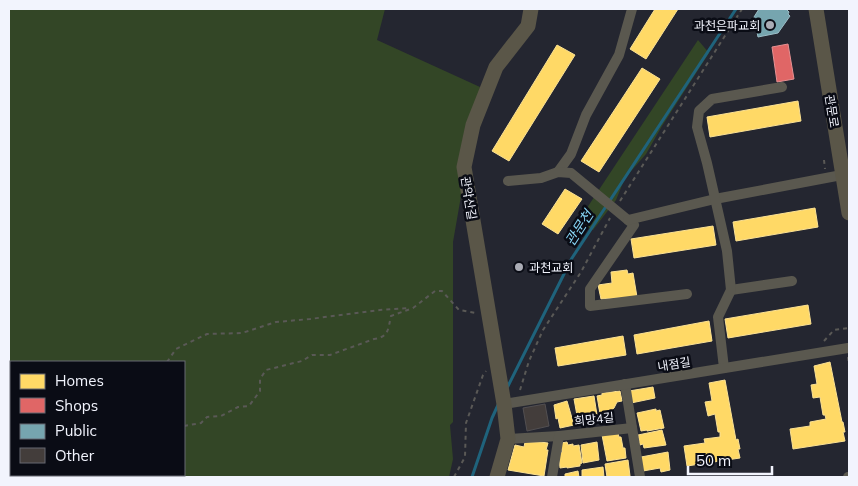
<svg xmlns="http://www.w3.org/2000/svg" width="858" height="486" viewBox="0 0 858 486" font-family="Mulish,'Noto Sans KR',sans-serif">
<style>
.green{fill:#334626;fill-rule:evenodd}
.homes{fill:#ffd966;stroke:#fbe193}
.shops{fill:#e06666;stroke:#e59193}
.public{fill:#76a5af;stroke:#9bbdc6}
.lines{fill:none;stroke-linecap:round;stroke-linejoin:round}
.stream{stroke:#1f637c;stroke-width:3}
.building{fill:#433d3b;stroke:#524f51}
.path{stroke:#5a5956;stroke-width:2;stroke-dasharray:4 4;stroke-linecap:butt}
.street{stroke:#5a584f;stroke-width:10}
.secondary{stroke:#5a5648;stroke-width:15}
.poi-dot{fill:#aaacb5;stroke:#0a0c15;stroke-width:2}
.labels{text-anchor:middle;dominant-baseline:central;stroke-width:5;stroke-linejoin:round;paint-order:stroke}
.poi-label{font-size:12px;fill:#f2f4fd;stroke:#0a0c15;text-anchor:end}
.street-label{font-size:12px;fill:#f2f4fd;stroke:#0a0c15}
.water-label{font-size:14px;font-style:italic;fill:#87d5f5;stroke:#0a0c15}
</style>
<rect width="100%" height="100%" fill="#242630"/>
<g class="green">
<path d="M9,9H385L377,40L480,87L453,242V422L450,425L453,459L449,477H9ZM11,362H184V475H11Z"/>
<path d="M698,40L709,53L662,126L646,154L625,178L616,200L593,230L577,223Z"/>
</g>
<g class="homes">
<path d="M655,9H678L646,59L630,49Z"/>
<path d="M557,45L575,55L509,161L492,151Z"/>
<path d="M642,68L660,79L599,172L581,161Z"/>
<path d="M798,101L801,121L710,137L707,117Z"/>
<path d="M565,189L582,199L558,234L542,224Z"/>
<path d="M815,208L818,227L736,241L733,222Z"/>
<path d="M713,226L716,245L634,258L631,239Z"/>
<path d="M627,270L628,274L633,273L637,297L601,299L598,285L612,283L611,272Z"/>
<path d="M808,305L811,324L728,338L725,319Z"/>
<path d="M709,321L712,341L637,354L634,335Z"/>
<path d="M623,336L626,355L558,366L555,348Z"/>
<path d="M830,362L842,422H843L845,432H843L845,441L793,449L790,429L810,426V422L826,419L825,415H823L820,397L813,398L811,385L817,384L814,366Z"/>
<path d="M725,380L736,440L738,439L740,449H738L740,458L687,466L684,446L705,443L704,439L720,437V432H718L715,414L708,416L705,402L712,401L709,383Z"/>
<path d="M653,387L655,398L631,403L629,391Z"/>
<path d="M620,391L622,401L617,402L614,408L610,411L611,417L601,419L597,396L602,395V393Z"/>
<path d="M594,396L597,415L595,417L592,414L586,416V419L578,421L574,399Z"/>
<path d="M567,401L574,425L560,428L558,418L556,419L554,405Z"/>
<path d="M656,409V411L660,410L664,428L647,431V430L641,431L637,413Z"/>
<path d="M662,430L666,445L644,448L643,444L640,445L638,435Z"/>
<path d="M618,433L619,437H621L623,448H625L626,458L607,461L602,435Z"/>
<path d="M525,442H540L548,443L546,450H548L544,476L508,470L515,445L524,447Z"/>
<path d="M567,442L568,445L573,444V446L579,445L582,463L580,464V466L567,468V467L560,468L559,457L560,453L562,452L561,443Z"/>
<path d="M597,442L599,460L583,463L581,445Z"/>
<path d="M668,452L670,470L661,472L660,468L643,471L641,457Z"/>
<path d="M628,460L630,476L624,477H607L605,464Z"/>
<path d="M603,467L604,477H582V470Z"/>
<path d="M578,471L579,477H565V474Z"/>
</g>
<path class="shops" d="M788,44L794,79L777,82L772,47Z"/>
<path class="public" d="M759,9H788L787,10L789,12L788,14L790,16L778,33L758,37L754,17Z"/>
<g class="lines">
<g class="stream">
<path d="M507,388L572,258L736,9"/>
<path d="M472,477L492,418L498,405"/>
</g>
</g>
<path class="building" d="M545,404L549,426L527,431L523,408Z"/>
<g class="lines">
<g class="path">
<path d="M824,160L825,169"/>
<path d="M620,201L742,9"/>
<path d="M824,341L834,330L849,328"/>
<path d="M848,357L849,364"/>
<path d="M167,362L176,349L207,334L242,333L276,322L310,319L380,310L408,308"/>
<path d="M520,390L529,361L543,330L581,272L610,218"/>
<path d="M184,426L201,423L207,417L221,416L238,407L249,406L260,391V379L266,370L302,361L312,355H330L374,339C389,337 388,329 391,316L413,308L435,291H442L459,310L476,313"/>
<path d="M9,432L11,433"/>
<path d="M100,475L102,477"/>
<path d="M454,477L465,457L466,423L483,375L486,371"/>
</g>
<g class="street">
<path d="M558,172L571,154L586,115L619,55L632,9"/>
<path d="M508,181L541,178L558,172L571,173L634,225L590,289V306L687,294"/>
<path d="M628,220L715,199L847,174"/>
<path d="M731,290L792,281"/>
<path d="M724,368L718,317L731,290L727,251L707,163L697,127L699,111L712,99L782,87"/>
<path d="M625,384L640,477"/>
<path d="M504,404L848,348"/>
<path d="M508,439L559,436"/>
<path d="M552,477L559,436L632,428"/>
<path d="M848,477H849"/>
</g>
<g class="secondary">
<path d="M816,9L849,213"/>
<path d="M497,477L508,439L504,404L464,167L473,125L496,67L528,26L531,9"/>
</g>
</g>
<g class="poi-dot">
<circle cx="770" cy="25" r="5"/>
<circle cx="519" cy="267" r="5"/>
</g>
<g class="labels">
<g class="poi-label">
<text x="760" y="25">과천은파교회</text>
<text x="529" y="267" text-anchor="start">과천교회</text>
</g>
<g class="street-label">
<text transform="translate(832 111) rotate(81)">관문로</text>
<text transform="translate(469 198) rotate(81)">관악산길</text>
<text transform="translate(674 364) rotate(-9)">내점길</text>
<text transform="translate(594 419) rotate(-6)">희망4길</text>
</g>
<g class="water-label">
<text transform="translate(579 228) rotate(-57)">관문천</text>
</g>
</g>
<rect width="858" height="486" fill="none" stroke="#f2f4fd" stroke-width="20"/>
<rect x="10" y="361" width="175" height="115" fill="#0a0c15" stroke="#676972"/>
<rect x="20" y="374" width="25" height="15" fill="#ffd966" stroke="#676972"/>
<text x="55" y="386" font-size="15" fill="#f2f4fd">Homes</text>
<rect x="20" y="398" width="25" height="15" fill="#e06666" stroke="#676972"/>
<text x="55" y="411" font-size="15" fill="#f2f4fd">Shops</text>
<rect x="20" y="424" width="25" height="15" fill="#76a5af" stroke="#676972"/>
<text x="55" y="436" font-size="15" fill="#f2f4fd">Public</text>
<rect x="20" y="448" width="25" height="15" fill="#433d3b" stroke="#676972"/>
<text x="55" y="461" font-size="15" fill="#f2f4fd">Other</text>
<path d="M688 466v8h84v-8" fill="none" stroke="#f2f4fd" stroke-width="2.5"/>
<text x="696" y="466" font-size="15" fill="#f2f4fd" stroke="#0a0c15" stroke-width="4" paint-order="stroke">50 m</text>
</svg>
